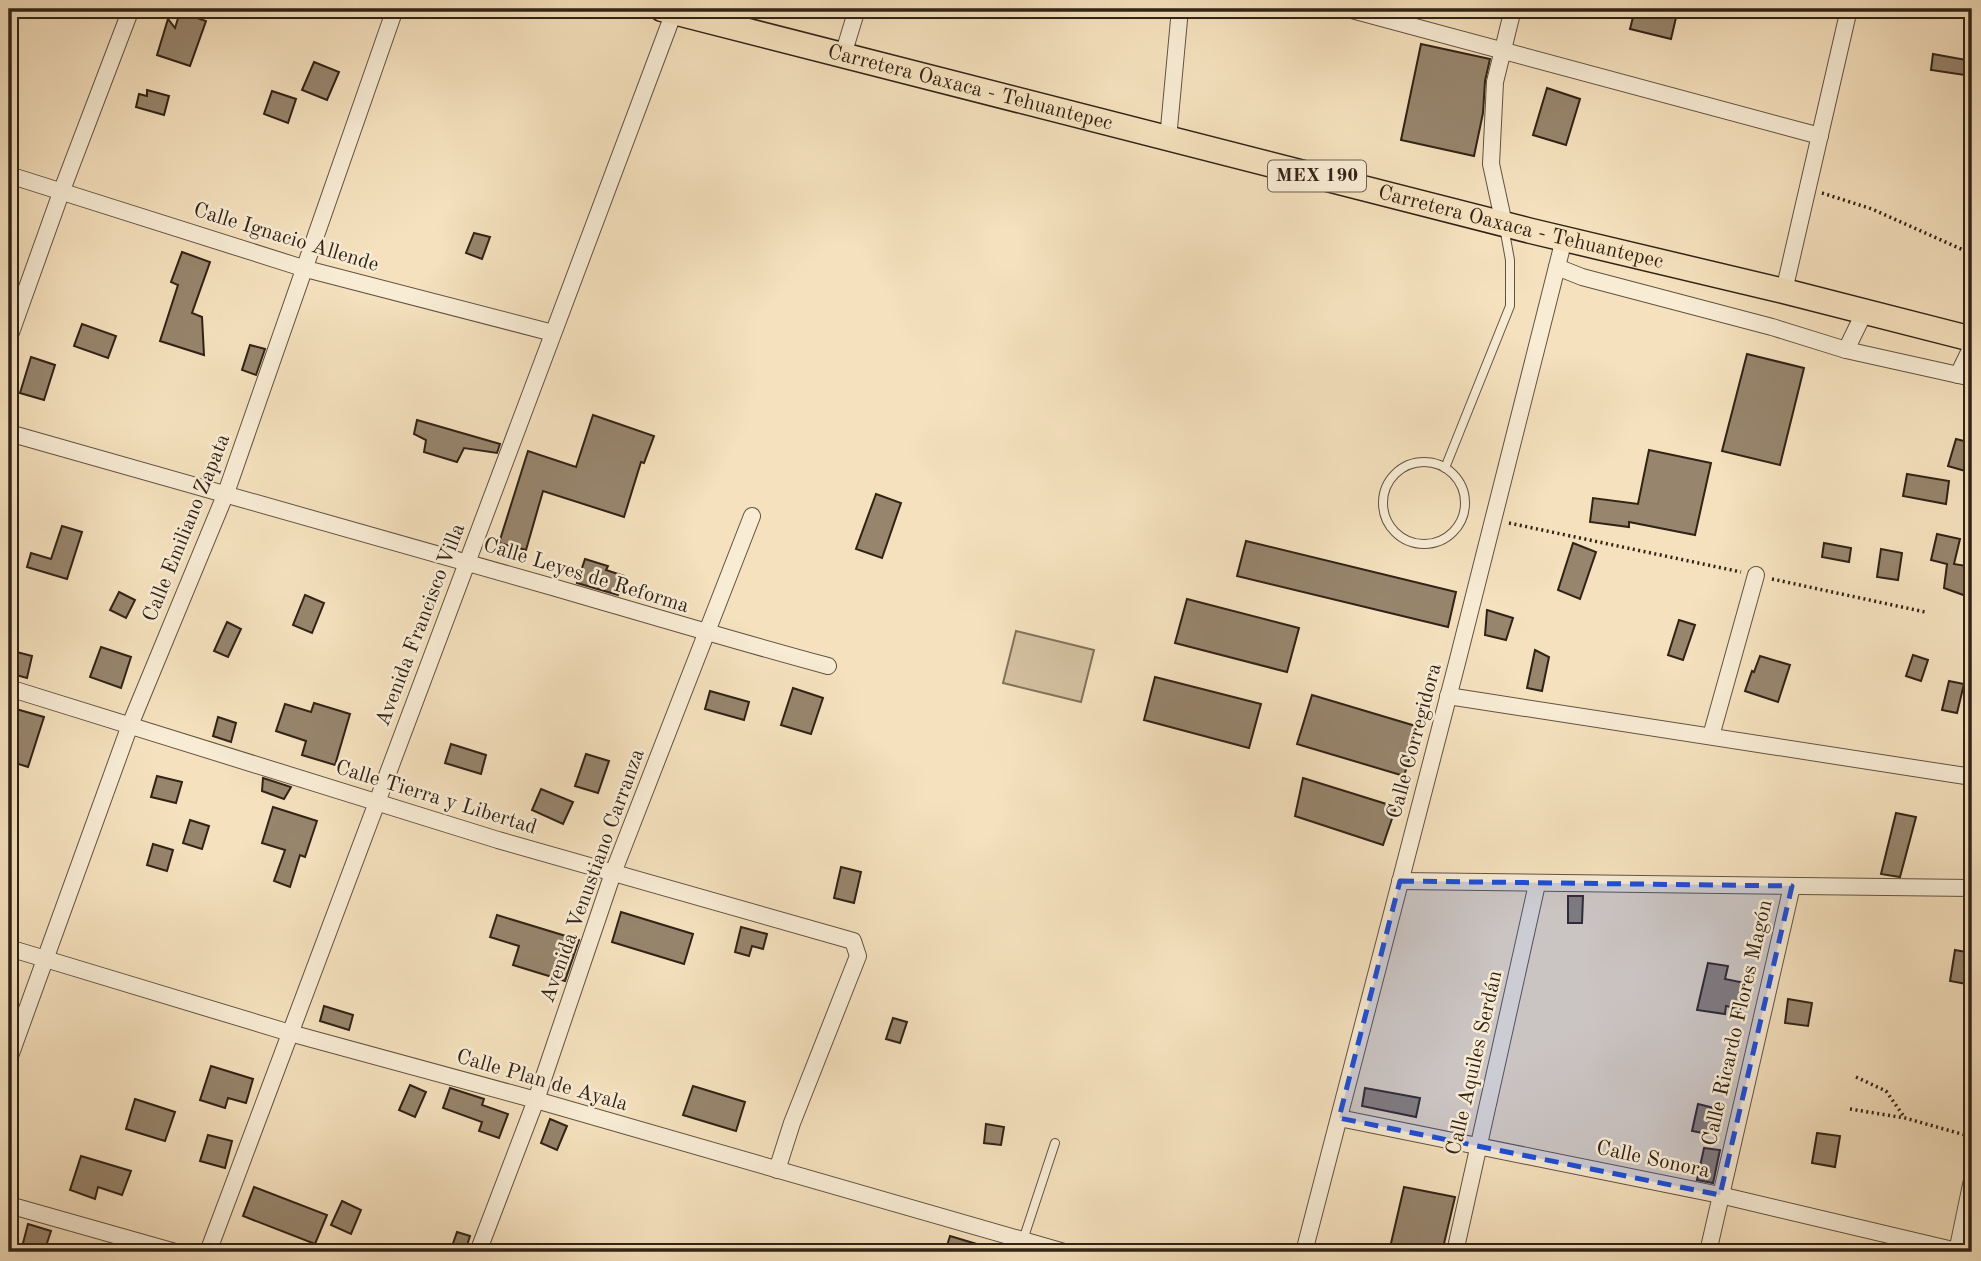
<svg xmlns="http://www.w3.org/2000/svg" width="1981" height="1261" viewBox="0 0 1981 1261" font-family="'Old Standard TT',serif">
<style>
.green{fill:#d4c1a1;stroke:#82725c;stroke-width:2}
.building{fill:#97856d;stroke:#312216;stroke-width:2}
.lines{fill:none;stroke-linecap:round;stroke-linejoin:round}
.service-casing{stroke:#625240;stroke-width:10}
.minor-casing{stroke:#625240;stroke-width:18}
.primary-casing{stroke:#312216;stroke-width:27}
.path{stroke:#312216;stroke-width:3.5;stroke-dasharray:2 3.5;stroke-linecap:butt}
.service{stroke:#f8ecd5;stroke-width:8}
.minor{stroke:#f8ecd5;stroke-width:16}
.primary{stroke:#f5e1be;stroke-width:24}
.marked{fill:#1d4ed8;fill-opacity:0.2;stroke:#1d4ed8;stroke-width:5;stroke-dasharray:14 9;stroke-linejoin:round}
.labels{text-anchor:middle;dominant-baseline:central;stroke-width:5;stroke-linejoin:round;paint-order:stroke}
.shield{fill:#f8ecd5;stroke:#6d5f4f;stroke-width:2}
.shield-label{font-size:19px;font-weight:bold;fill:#312216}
.street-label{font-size:21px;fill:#312216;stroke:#f8ecd5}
</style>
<rect width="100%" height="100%" fill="#f5e1be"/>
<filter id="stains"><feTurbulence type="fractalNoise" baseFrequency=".00286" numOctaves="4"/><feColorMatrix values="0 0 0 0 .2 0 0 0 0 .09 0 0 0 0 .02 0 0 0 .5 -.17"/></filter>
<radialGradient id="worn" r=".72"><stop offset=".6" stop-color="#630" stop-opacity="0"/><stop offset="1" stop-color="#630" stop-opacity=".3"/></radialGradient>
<path class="green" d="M1016,631L1094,650L1081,702L1003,683Z"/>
<g class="building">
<path d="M1635,9H1678L1671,39L1630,29Z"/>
<path d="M180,12L206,21L190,66L157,55L168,19L175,28Z"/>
<path d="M1421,44L1490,59L1485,81L1483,113L1474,156L1401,140Z"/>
<path d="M1933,54L1972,61V76L1931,70Z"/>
<path d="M314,62L339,72L327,100L302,90Z"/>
<path d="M1547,88L1580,99L1566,145L1533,135Z"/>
<path d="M147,90L169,96L164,115L136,107L139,94L147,96Z"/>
<path d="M272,91L296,99L288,123L264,114Z"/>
<path d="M474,233L490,237L482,259L466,253Z"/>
<path d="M182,252L210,262L192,313L202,317L204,355L160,341L178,285L171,282Z"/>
<path d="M82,324L116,336L108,358L74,346Z"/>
<path d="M250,345L265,349L256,375L242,370Z"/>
<path d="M1747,354L1804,368L1780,465L1722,451Z"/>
<path d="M31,357L55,365L44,400L20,393Z"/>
<path d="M593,415L654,436L644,463L641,462L624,517L543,491L526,550L499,543L528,451L576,467Z"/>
<path d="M417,420L500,444L497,453L464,448L457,462L424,452L426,440L414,434Z"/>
<path d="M1956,439L1972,443V473L1948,466Z"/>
<path d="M1649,450L1711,463L1695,535L1629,522V527L1590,522L1593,498L1638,504Z"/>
<path d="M1907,474L1949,481L1946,504L1903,496Z"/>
<path d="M876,494L901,503L882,558L856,549Z"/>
<path d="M62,526L82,532L67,579L27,567L31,553L51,559Z"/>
<path d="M1937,534L1960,539L1954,564L1972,567L1969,597L1944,588L1947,564L1931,560Z"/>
<path d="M1246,541L1456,592L1448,627L1237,576Z"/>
<path d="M1573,543L1596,552L1580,599L1558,590Z"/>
<path d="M1824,543L1851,548L1849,562L1822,557Z"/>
<path d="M1881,549L1902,553L1898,580L1877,577Z"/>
<path d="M585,559L608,566L606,570L624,576L618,595L577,583Z"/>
<path d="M119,592L135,600L126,618L110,610Z"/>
<path d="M305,595L324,603L312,633L293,625Z"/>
<path d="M1187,599L1299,628L1287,672L1175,643Z"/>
<path d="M1487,610L1513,618L1506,640L1485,635Z"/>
<path d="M1679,620L1695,625L1683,660L1668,655Z"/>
<path d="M227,622L241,629L228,657L214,651Z"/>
<path d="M101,647L131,657L121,688L90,677Z"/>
<path d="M9,650L32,656L27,678L9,673Z"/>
<path d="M1535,650L1549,657L1542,691L1527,688Z"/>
<path d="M1913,655L1928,660L1921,681L1906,676Z"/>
<path d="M1760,656L1790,665L1778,702L1745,691L1752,671L1754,672Z"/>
<path d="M1155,677L1261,704L1249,748L1144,720Z"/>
<path d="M1949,681L1964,684L1957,713L1942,710Z"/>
<path d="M793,688L823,698L811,734L781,725Z"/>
<path d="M710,691L749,702L744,720L705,709Z"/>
<path d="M1312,695L1419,727L1404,776L1297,744Z"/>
<path d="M314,703L350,714L335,765L302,755L306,741L276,731L285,704L311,712Z"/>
<path d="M16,709L44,717L28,767L9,761V730Z"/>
<path d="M218,717L236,723L231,742L213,736Z"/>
<path d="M451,744L486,755L481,774L445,763Z"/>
<path d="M586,754L609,761L598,793L575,786Z"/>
<path d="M157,776L182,782L176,803L151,797Z"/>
<path d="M263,778L291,787L284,799L262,791Z"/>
<path d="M1303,778L1396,807L1383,845L1295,816Z"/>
<path d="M541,789L573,802L563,824L532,810Z"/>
<path d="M273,807L317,821L305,857L300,855L290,887L274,881L285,850L262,843Z"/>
<path d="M1896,813L1916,817L1900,877L1881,874Z"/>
<path d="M190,820L209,826L202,849L183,843Z"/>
<path d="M153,844L173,850L167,871L147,865Z"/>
<path d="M841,867L861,872L854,903L834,898Z"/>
<path d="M1568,896H1583L1582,923H1568Z"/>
<path d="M621,912L693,934L684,964L612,942Z"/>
<path d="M497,915L579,940L565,981L513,965L519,946L490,937Z"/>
<path d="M741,927L767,934L763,949L752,946L749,956L735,952Z"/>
<path d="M1955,950L1972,953V985L1950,981Z"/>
<path d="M1708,963L1728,966L1725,979L1745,983L1740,1009L1726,1006L1725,1014L1697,1010Z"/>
<path d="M1788,999L1812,1003L1808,1026L1785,1023Z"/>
<path d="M324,1006L353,1015L349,1030L320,1021Z"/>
<path d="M893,1018L907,1022L900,1043L886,1039Z"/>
<path d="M211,1066L253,1079L246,1103L228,1098L225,1108L200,1100Z"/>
<path d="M410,1085L426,1092L415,1117L399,1110Z"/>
<path d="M693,1086L745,1102L736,1131L683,1115Z"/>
<path d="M450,1088L484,1099L482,1105L508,1114L499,1138L479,1131L482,1122L443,1108Z"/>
<path d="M1365,1088L1420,1098L1416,1117L1362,1106Z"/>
<path d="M135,1099L175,1112L165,1141L126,1129Z"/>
<path d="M1698,1104L1714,1108L1708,1134L1692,1131Z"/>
<path d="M550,1119L567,1126L557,1150L541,1143Z"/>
<path d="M986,1124L1004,1127L1001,1145L984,1143Z"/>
<path d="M1817,1133L1840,1136L1835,1167L1812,1163Z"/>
<path d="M208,1135L232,1141L225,1168L200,1161Z"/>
<path d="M1704,1148L1720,1150L1713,1183L1697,1180Z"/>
<path d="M81,1156L131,1171L122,1195L98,1187L95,1199L70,1190Z"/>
<path d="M254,1187L327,1215L315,1244L243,1216Z"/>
<path d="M1404,1187L1455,1197L1442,1252H1389Z"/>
<path d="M342,1201L361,1210L351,1234L331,1225Z"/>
<path d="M28,1224L51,1231L44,1252L22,1247Z"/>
<path d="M457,1232L470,1236L465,1252H450Z"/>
<path d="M950,1236L990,1248L989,1252H945Z"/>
</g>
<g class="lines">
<defs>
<g id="service">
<circle cx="1424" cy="503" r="41"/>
<path d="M1445,468L1510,306V260L1504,227"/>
<path d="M1023,1240L1055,1143"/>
</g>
<g id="minor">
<path d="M1348,9L1820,136"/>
<path d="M843,55L857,9"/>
<path d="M1168,139L1180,9"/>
<path d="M9,175L306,269L553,333"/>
<path d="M1504,224L1491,164L1495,82L1513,9"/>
<path d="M1557,267L1582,277L1772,327L1846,350L1865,311"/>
<path d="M1784,291L1849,9"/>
<path d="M9,338L62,190L131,9"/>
<path d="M1846,350L1972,378"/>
<path d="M1958,375L1972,346"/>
<path d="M9,433C189,483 369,534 549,586C642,613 735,641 828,666"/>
<path d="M9,688L498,840L853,941L858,956L792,1123L777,1170"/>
<path d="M1448,696L1972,777"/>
<path d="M1711,736L1756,575"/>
<path d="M1400,881L1972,888"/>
<path d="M9,948L290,1033L536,1100L1064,1252"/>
<path d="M9,1059L130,725L226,493L395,9"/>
<path d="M1339,1118L1720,1195L1957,1251"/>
<path d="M9,1205L175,1252"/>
<path d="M208,1252L674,12"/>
<path d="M478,1252L536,1100L613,873L752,516"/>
<path d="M1304,1252L1457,663L1564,239"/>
<path d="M1455,1252L1537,884"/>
<path d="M1708,1252L1792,886"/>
<path d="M1957,1252L1972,1180"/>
</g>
<g id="primary">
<path id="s1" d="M662,9L1531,231L1784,291L1972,339"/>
</g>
</defs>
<use href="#service" class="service-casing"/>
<use href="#minor" class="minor-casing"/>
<use href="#primary" class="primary-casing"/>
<g class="path">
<path d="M1822,193L1872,209L1972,254"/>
<path d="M1509,523L1741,572"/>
<path d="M1772,579L1925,612"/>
<path d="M1856,1077L1886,1091L1905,1118"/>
<path d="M1850,1109L1905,1118L1972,1137"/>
</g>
<use href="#service" class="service"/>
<use href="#minor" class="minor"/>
<use href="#primary" class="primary"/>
</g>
<path class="marked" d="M1400,881L1792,886L1720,1195L1339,1118Z"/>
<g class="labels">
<rect class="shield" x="1268" y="160.5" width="98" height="31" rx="5"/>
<g class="shield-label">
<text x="1317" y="176">MEX 190</text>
</g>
<g class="street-label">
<text stroke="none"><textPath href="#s1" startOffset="318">Carretera Oaxaca - Tehuantepec</textPath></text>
<text stroke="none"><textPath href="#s1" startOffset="886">Carretera Oaxaca - Tehuantepec</textPath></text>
<text transform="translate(286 238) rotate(17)">Calle Ignacio Allende</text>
<text transform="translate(187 528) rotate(-68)">Calle Emiliano Zapata</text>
<text transform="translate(586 576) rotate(17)">Calle Leyes de Reforma</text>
<text transform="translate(421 625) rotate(-69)">Avenida Francisco Villa</text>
<text transform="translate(1415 741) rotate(-75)">Calle Corregidora</text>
<text transform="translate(436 798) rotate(17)">Calle Tierra y Libertad</text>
<text transform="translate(593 876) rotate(-70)">Avenida Venustiano Carranza</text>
<text transform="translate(1738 1023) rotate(-77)">Calle Ricardo Flores Magón</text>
<text transform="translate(1475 1063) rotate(-77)">Calle Aquiles Serdán</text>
<text transform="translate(542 1081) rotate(16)">Calle Plan de Ayala</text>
<text transform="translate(1653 1160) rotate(12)">Calle Sonora</text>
</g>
</g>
<rect width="1981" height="1261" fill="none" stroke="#f5e1be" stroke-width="35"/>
<rect x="10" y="10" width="1960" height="1240" fill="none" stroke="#312216" stroke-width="3.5"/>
<rect x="18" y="18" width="1946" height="1226" fill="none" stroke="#312216" stroke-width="2"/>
<rect width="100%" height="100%" filter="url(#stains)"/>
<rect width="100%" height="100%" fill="url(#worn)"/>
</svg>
